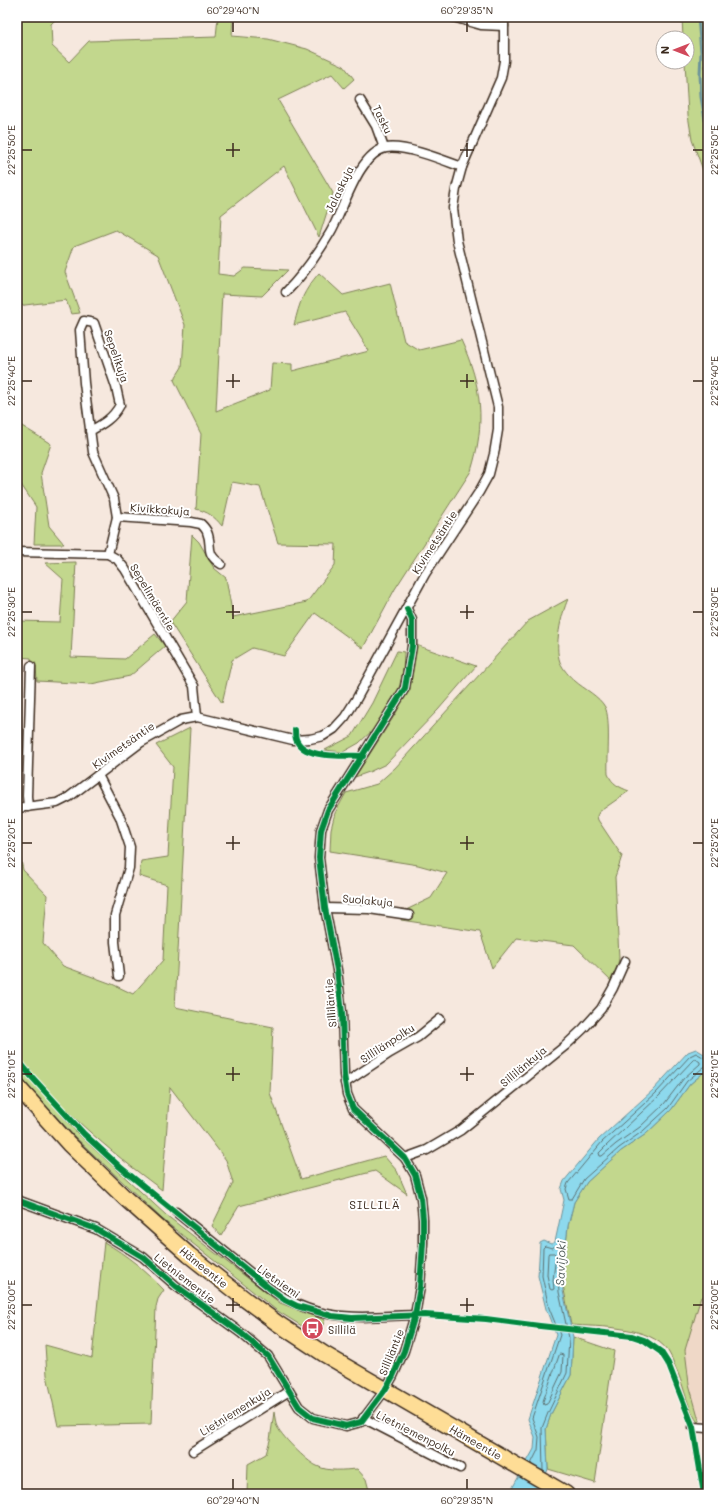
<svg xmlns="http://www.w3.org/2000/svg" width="725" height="1511" viewBox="0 0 725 1511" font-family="Mali,sans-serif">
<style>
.built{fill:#efd8c7}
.green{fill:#c2d78d;stroke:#7e8056}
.water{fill:#8dd9ed;stroke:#6c939a}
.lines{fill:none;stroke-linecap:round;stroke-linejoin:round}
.shore{stroke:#5c7071;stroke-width:1}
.stream{stroke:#6c939a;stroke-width:3}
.street-casing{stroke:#3b2a1e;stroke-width:11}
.highway-casing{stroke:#3b2a1e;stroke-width:18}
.street{stroke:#fff;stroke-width:8}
.highway{stroke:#fedd96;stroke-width:15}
.cycleway-casing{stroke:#fff;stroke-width:8}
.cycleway{stroke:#00873e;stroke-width:6}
.ticks{fill:none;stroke:#3b2a1e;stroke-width:1.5}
.labels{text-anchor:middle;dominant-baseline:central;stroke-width:4;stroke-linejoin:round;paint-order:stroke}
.street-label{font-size:11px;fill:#3b2a1e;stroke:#fff}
.poi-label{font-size:11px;fill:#3b2a1e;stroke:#fff;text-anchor:start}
.neighbourhood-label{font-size:12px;letter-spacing:1px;fill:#3b2a1e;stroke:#fff}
.water-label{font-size:12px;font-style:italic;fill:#545f5c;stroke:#fff}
.neatline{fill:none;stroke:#3b2a1e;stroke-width:1.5}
.ticks-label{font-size:10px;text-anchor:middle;fill:#3b2a1e}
</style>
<rect width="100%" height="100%" fill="#f6e8de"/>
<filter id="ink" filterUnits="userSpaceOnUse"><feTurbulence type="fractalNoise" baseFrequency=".025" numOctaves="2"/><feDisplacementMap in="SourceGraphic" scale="8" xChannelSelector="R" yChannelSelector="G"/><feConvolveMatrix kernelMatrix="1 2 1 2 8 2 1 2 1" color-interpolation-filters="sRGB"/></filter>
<g filter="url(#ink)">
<path class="built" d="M708,1296V1422L696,1416L682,1388L672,1351L633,1305Z"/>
<g class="green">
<path d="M17,17H58L51,24L52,46L69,62L89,41L216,37L218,17H233L232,36L268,39L307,49L344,66L354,79L344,88L332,74L278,100L333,193L319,237L284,166L221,215L218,274L234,276L245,268L288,270L262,296L222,294L216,411L270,390L272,363L292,364V371L369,351L345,312L294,325C300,301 303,292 319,273L343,295L390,283L404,341L419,350L461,340C482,386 486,423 471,471L395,589L363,648L315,613L284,656L252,648L232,660L222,703L170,622L187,601L192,535L199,542L214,568L226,578L233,617L307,602L335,565L336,544L278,543L260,487L232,482L222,526C214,516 208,512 196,509L201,434L174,380L182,367L185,325L158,255L116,230L74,246L65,272L80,313L71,314L66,300L17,306Z"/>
<path d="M682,17H704L705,72L708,101V184L692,140L688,115L685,62H687V38H683Z"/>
<path d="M17,423L51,444L41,473L49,526L64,544H34L36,507L20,483H17Z"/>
<path d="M76,562L71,657L125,659L155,634L165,646L130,676L91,684L37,681L36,666H31V658L17,657V621L60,622L63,579L45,563Z"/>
<path d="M568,599C561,615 554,646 560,662C563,669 569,676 575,681C584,689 599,696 605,707C611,719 607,758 608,774C612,784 619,787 629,791L599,812L597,816L598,820L622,856L615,877L619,958L614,984L574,945L516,938L492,968L480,932L401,920L404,911L431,898L447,873L418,865L330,851L331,829L335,813L346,793L377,784L395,768L528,621Z"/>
<path d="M416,645L476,666L438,710L386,764L369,772L355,777L396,713L408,689Z"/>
<path d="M397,651L404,652L403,672L397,696L376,727L359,743L343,752L325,750L352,736L372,703Z"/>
<path d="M190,728L175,1007L273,1027L270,1093L301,1179L384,1156L397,1171L407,1194L375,1171L239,1206L221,1236L212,1226L233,1183L226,1160L170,1087L162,1190C108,1150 57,1107 17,1054V841L23,870L47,895L43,943L63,966L112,984L133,994L163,960L167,885L139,876L141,861L168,857L173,767L156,745Z"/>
<path d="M17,1063L78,1134L166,1215L280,1303L325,1320L321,1329L310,1325L305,1328L276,1310L162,1219L75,1137L20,1078L17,1075Z"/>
<path d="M708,1069V1253L705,1259L708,1261V1296L701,1297L685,1350L689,1384L699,1420V1424C688,1410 685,1390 678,1373C675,1367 672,1357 668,1351C650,1325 599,1327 571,1325L562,1280L568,1226L574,1202L587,1182L621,1151L646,1134L671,1110L690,1084Z"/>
<path d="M104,1242C127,1255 146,1271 164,1290L158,1299L156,1307L151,1424L58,1426L47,1375L45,1345L92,1358Z"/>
<path d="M573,1337L614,1351L595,1483L548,1469L546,1429L551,1414L571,1375Z"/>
<path d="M274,1412C275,1416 275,1420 276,1424C279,1434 307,1462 317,1466C328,1472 344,1470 357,1469L366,1479L370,1494H247L248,1464L266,1454L270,1440Z"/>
</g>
<path class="water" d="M696,1049L704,1054H708V1069L690,1084L671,1110L646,1134L621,1151L587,1182L574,1202L568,1226L562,1280L563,1291L573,1337L571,1375L551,1414L546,1429L548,1469L539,1494H509L534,1449L535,1437L528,1419L556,1335L546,1309L538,1276L540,1243L544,1241L551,1244L555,1242L564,1200L561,1189L564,1181L599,1139L653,1090L688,1052Z"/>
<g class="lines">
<g class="shore">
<path d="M708,1058L703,1057L696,1053L690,1056L656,1093L602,1142L568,1183L566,1189L569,1199H572L584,1179L619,1148L643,1131L668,1108L687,1081L704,1067L708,1066"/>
<path d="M696,1059L700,1062V1064L684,1078L664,1104L640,1127L616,1144L602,1156H600L599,1153L606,1146L659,1096L693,1060Z"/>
<path d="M549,1253H554L556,1255L553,1280L554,1289L552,1290L550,1289L547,1275L548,1255Z"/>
<path d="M560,1354L563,1355L562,1372L547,1404L544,1405L543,1402Z"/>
<path d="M531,1464L538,1450L539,1437L532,1418L560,1335L549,1308L542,1276L543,1248L545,1246L552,1248L560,1243L562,1245L558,1281L559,1292L569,1338L567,1373L548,1413L542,1428L543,1471"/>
</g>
<path class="stream" d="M698,17L701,52L700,74L701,97L708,136"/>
<defs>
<g id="street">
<path d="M453,17L481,25L504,26"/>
<path d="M360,100L376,126L384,148"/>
<path d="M286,292C304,274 317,255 330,233C343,212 358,153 386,148C406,145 443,160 462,167"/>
<path d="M90,431C103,424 113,418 120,405L116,387L94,323L84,321L80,330L84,383L93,452L114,499L117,517L108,554"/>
<path d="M117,517L191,522L201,524C203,526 206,529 207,532C213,546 204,553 221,564"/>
<path d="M17,552L108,554L117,559L125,569L194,686L197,717"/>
<path d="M98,775L120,817L130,847L129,868L115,915V942L119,976"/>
<path d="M28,807L27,796L31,666"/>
<path d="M17,808L57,803L69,797L140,743L181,720L197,717L293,740L310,739L323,736L334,729L345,717L357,698L425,574L479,492L489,474L494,454L498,430V407L457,241L453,208L456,189L462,167L501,78L504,61V17"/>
<path d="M325,908L369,909L409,915"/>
<path d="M345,1083L390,1053L418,1037L440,1019"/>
<path d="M405,1158L427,1150L461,1130L565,1046L583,1029L601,1009L613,988L625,961"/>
<path d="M17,1200L96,1229L143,1257L176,1286L241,1333L268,1356L299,1407L313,1418L346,1426L361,1422L385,1390L393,1376L404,1351L415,1315L420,1287L423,1243V1219L421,1198L415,1175L405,1158L353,1109L347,1094L344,1075L342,1013L337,970L325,908L319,858L321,830L328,810L405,688L412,646V620L407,609"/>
<path d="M176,1212L269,1288C319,1324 358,1317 415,1315"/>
<path d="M363,1418L460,1468"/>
<path d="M693,1427L708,1428"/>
<path d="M193,1451L289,1391"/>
</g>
<path id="highway" d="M17,1086L69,1144L125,1198L189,1255L246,1300L277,1323L324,1354L566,1494"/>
</defs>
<use href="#street" class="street-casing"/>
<use href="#highway" class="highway-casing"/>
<use href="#street" class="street"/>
<use href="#highway" class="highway"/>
<defs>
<g id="cycleway">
<path d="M295,730C295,733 295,736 296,739C303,760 346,755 363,756"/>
<path d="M17,1059L31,1076L84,1134L120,1167L269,1288L285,1300L297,1306L332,1316L352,1318L425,1315L486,1319L540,1326L632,1336L644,1340L661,1352L668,1363L693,1427L704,1494"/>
<path d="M17,1200L96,1229L143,1257L176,1286L241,1333L268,1356L299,1407L313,1418L346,1426L361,1422L385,1390L393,1376L404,1351L415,1315L420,1287L423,1243V1219L421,1198L415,1175L405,1158L353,1109L347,1094L344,1075L342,1013L337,970L325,908L319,858L321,830L328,810L405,688L412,646V620L407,609"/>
</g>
</defs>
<use href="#cycleway" class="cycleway-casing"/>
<use href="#cycleway" class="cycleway"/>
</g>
</g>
<path class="ticks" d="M233,22V32M467,22V32M233,143V157M467,143V157M22,150H32M226,150H240M460,150H474M693,150H703M233,374V388M467,374V388M22,381H32M226,381H240M460,381H474M693,381H703M233,605V619M467,605V619M22,612H32M226,612H240M460,612H474M693,612H703M233,836V850M467,836V850M22,843H32M226,843H240M460,843H474M693,843H703M233,1067V1081M467,1067V1081M22,1074H32M226,1074H240M460,1074H474M693,1074H703M233,1298V1312M467,1298V1312M22,1305H32M226,1305H240M460,1305H474M693,1305H703M233,1479V1489M467,1479V1489"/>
<defs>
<symbol id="bus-disc" viewBox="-11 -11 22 22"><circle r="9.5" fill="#d1495b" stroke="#fff"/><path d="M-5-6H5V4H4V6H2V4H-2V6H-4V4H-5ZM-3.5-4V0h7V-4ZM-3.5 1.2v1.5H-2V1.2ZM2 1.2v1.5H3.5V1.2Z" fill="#fff"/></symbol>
</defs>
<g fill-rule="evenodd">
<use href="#bus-disc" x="300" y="1316" width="25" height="25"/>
</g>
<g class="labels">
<g class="street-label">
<text transform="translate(383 119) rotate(64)">Tasku</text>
<text transform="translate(339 189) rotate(-64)">Jalaskuja</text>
<text transform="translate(117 356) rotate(71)">Sepelikuja</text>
<text transform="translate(160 509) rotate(4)">Kivikkokuja</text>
<text transform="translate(434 542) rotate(-57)">Kivimetsäntie</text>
<text transform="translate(153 597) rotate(59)">Sepelimäentie</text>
<text transform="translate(123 745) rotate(-35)">Kivimetsäntie</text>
<text transform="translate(368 900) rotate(5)">Suolakuja</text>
<text transform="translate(330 1003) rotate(-95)">Silliläntie</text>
<text transform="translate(387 1043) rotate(-33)">Sillilänpolku</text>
<text transform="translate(523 1066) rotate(-40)">Sillilänkuja</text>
<text transform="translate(204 1267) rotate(39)">Hämeentie</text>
<text transform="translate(185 1278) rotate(38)">Lietniementie</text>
<text transform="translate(279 1281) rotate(35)">Lietniemi</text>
<text transform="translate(391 1352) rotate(-68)">Silliläntie</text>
<text transform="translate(235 1411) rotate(-32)">Lietniemenkuja</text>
<text transform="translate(416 1433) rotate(27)">Lietniemenpolku</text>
<text transform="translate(476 1442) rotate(30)">Hämeentie</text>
</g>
<g class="poi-label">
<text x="328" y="1329">Sillilä</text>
</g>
<g class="neighbourhood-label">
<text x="375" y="1204">SILLILÄ</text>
</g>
<g class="water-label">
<text transform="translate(560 1263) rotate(-88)">Savijoki</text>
</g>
</g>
<rect width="725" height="1511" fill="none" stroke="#fff" stroke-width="44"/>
<g transform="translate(675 50) rotate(270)"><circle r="19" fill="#ffffff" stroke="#b1aaa5"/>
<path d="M0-3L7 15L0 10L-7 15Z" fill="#d1495b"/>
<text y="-6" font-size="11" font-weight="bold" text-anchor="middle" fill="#3b2a1e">N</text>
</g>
<rect x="22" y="22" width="681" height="1467" class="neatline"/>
<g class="ticks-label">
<text x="233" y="14">60°29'40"N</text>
<text x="467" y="14">60°29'35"N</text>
<text transform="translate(714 150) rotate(-90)" y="4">22°25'50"E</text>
<text transform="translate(11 150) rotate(-90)" y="4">22°25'50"E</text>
<text transform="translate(714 381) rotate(-90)" y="4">22°25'40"E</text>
<text transform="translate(11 381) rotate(-90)" y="4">22°25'40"E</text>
<text transform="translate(714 612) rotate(-90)" y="4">22°25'30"E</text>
<text transform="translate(11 612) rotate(-90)" y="4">22°25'30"E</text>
<text transform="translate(714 843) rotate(-90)" y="4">22°25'20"E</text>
<text transform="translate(11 843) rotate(-90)" y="4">22°25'20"E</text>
<text transform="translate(714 1074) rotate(-90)" y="4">22°25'10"E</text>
<text transform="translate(11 1074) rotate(-90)" y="4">22°25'10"E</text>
<text transform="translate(714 1305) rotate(-90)" y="4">22°25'00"E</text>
<text transform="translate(11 1305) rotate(-90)" y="4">22°25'00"E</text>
<text x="233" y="1504">60°29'40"N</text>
<text x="467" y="1504">60°29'35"N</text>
</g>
</svg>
